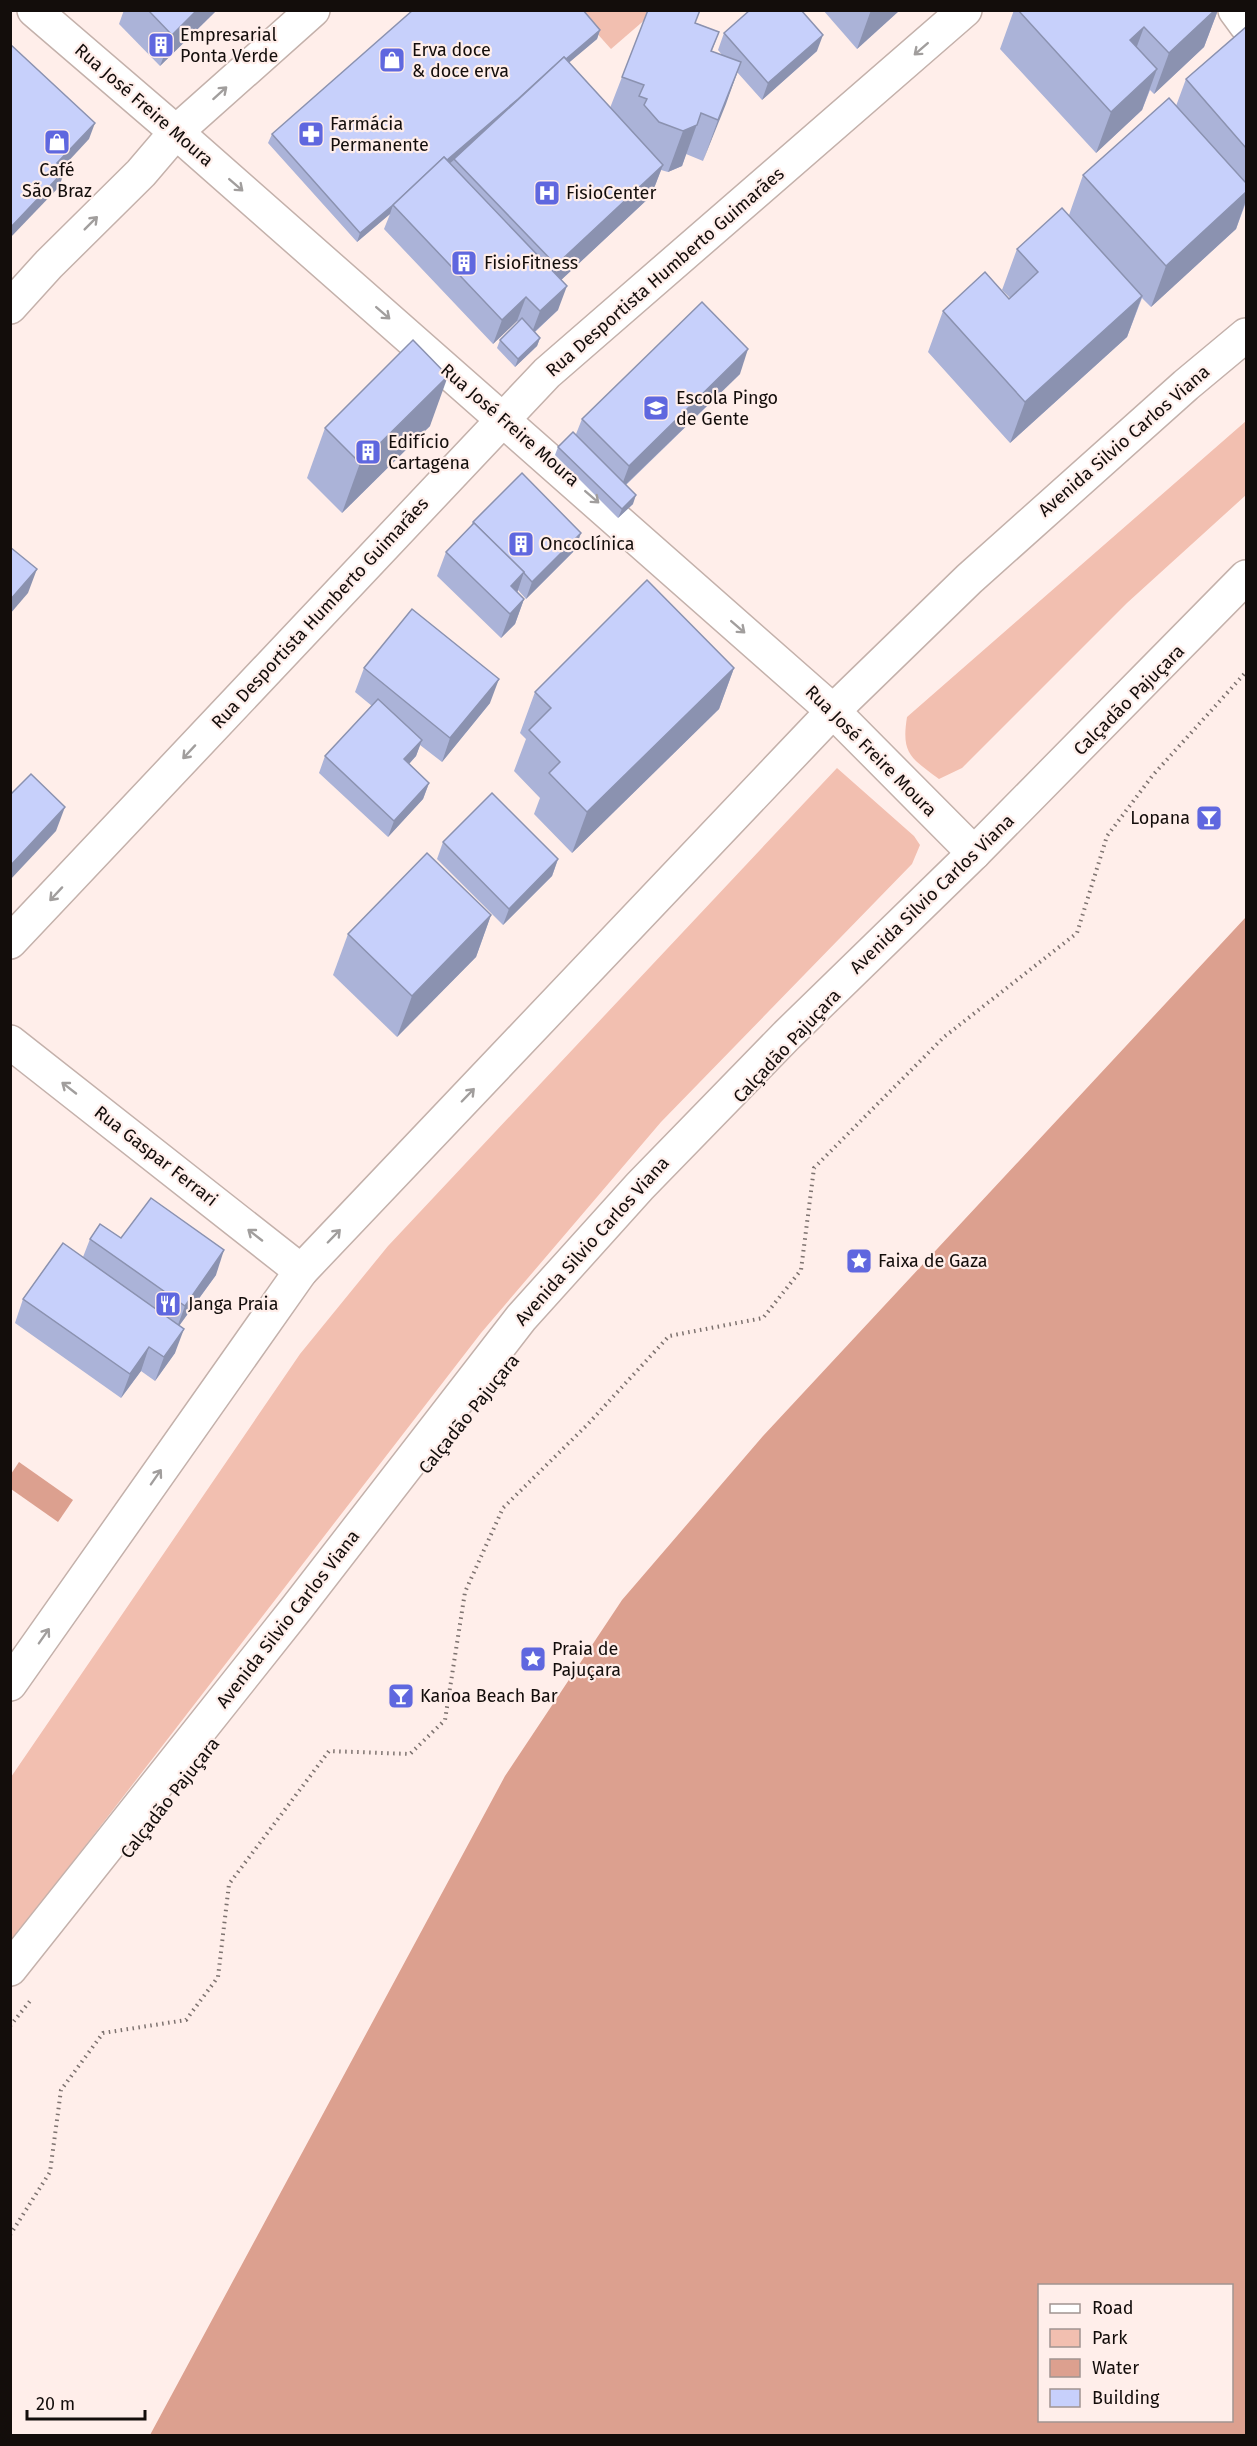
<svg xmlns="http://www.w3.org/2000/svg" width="1257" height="2446" viewBox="0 0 1257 2446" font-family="'Fira Sans',sans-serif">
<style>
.green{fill:#f2bfb0}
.water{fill:#dca08f;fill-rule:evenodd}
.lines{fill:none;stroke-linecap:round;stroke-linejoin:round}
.street-casing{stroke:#c4b1ab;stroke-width:36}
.secondary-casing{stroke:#c4b1ab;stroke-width:36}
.primary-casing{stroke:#c4b1ab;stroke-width:36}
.path{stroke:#7d726f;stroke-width:4;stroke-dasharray:1.5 4.5;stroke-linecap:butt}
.street{stroke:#fff;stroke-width:33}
.secondary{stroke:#fff;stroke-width:33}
.primary{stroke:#fff;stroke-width:33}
.wall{fill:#abb3d8}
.shaded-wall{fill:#8b92b0}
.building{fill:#c7d0fb;stroke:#8b92b0;stroke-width:1.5}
.oneway{stroke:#a19e9d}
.labels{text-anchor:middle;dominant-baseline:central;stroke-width:4.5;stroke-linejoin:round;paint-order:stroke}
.poi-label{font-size:18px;fill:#130d0b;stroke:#ffeeea;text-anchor:start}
.street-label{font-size:18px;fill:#130d0b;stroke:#ffeeea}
</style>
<rect width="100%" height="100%" fill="#ffeeea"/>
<g class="green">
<path d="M577,11H655L611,49Z"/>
<path d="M1246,421V495L1127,603L962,768L939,779C911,758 901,754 907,717Z"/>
<path d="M837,768L914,836L920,845L912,864L661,1122L481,1333L11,1942V1777L300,1354L388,1246Z"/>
</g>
<g class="water">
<path d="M1246,917V2435H150L505,1776L622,1600L763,1436ZM1040,2286H1232V2420H1040Z"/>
<path d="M19,1462L73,1500L58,1522L11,1489V1474Z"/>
</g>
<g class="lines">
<defs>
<g id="street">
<path d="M34,10L176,132L833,711L974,853"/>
<path d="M1235,10L1246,25"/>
<path d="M10,942L547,373L965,10"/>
<path d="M10,1042L301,1271"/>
<path d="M10,1684L301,1271L833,711L969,579L1186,385L1246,335"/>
</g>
<path id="secondary" d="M10,307L49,264L141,173L176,132L313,10"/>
<path id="primary" d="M10,1969L296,1609L521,1318L640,1186L787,1035L974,853L1246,577"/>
</defs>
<use href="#street" class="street-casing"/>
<use href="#secondary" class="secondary-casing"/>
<use href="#primary" class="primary-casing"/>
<g class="path">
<path d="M10,2026L30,2001"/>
<path d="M10,2235L50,2172L61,2090L103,2033L186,2020L218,1977L229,1884L329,1751L410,1754L445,1720L465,1592L503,1508L588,1424L669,1336L763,1318L801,1270L814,1168L944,1037L1077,933L1107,836L1153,775L1246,672"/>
</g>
<use href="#street" class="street"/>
<use href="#secondary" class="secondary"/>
<use href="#primary" class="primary"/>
</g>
<g class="wall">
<path d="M124,10H217L160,66L119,24Z"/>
<path d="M823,10H900L857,49Z"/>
<path d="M1014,10H1218L1204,47L1154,94L1150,90L1142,110L1096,153L1000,49Z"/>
<path d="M696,23L719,32L712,51L723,56L718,50L724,33L817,51L762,100L737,72L703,161L686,154L682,166L668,172L661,170L651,196L561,280L558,310L535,332L540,338L537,346L515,367L497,348L500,340L518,322L517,321L493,344L384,229L390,214L357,242L268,143L272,134L600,30L597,39L569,62L610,108L622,77Z"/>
<path d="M1246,27V207L1245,205L1236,229L1151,307L1142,298L1127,337L1010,443L928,352L943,311L1010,298L1002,290L1017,249L1069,215L1083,175L1176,106L1186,79Z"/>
<path d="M740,374L626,485L633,504L618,518L555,455L558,447L576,434L582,419Z"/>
<path d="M430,426L342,513L307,478L325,428Z"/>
<path d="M473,522L575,550L526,599L518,590L517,592L524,599L515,624L501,638L437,576L446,552L471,526Z"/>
<path d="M364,668L490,703L442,762L420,745L416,756L409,764L429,783L423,799L388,837L319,773L325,756L372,706L355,692Z"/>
<path d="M734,668L719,709L572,853L534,814L540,798L514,771L526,739L520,733L535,692Z"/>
<path d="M443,842L558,859L552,876L503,925L437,859Z"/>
<path d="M491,915L476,957L397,1037L333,975L348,934Z"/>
<path d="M121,1238L216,1275L179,1326L175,1353L155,1381L141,1371L121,1398L15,1323L23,1299L83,1257L90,1239Z"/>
</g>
<g class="shaded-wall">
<path d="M197,10H217L160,66L172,35Z"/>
<path d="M871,10H900L857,49Z"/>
<path d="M1215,10H1218L1204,47L1154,94L1169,53Z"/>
<path d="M1144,27L1129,68L1130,40Z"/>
<path d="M600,30L597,39L396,209L393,205Z"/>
<path d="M823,35L817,51L762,100L768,83Z"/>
<path d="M741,62L726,104L703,161L718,120Z"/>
<path d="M1157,69L1142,110L1096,153L1111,112Z"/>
<path d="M701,113L682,166L668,172L683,131Z"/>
<path d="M95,123L89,139L51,180L57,163Z"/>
<path d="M663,165L651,196L544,296L556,265Z"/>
<path d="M65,170L59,187L10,238V228Z"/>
<path d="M1246,192V200L1236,229L1151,307L1166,266Z"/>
<path d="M393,205L390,214L357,242L360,233Z"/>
<path d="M567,286L558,310L531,335L540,311Z"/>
<path d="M1142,296L1127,337L1010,443L1025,402Z"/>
<path d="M526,297L517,321L493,344L502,320Z"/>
<path d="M540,338L537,346L515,367L518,359Z"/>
<path d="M748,349L740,374L620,490L629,466Z"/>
<path d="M448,376L430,426L342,513L360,463Z"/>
<path d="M636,495L633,504L618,518L622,509Z"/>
<path d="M581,533L575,550L526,599L532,582Z"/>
<path d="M37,569L28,593L10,614V600Z"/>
<path d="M524,572L516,596L511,586Z"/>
<path d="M524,599L515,624L501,638L510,614Z"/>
<path d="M734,668L719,709L572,853L587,812Z"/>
<path d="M499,679L490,703L442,762L450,738Z"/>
<path d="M422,740L416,756L398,776L404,759Z"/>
<path d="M429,783L423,799L388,837L394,821Z"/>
<path d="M65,807L56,831L10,880V866Z"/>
<path d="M558,859L552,876L503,925L509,909Z"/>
<path d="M491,915L476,957L397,1037L412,996Z"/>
<path d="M224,1250L216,1275L176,1330L185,1306Z"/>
<path d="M184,1329L175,1353L155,1381L164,1357Z"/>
<path d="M149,1347L141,1371L121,1398L130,1374Z"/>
</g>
<g class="building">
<path d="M148,10H197L172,35Z"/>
<path d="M413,10H583L600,30L566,59L564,57L518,99L447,160L444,157L393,205L360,233L272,134Z"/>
<path d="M648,10L654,11V10H700L695,23L719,32L711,51L741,62L718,120L701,113L697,125L683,131L659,122L644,105L647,99L639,96L644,85L622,77Z"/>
<path d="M750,10H801L823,35L768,83L724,33Z"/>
<path d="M1018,10H1215L1169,53L1144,27L1130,40L1157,69L1111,112Z"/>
<path d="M1246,27V148L1186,79Z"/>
<path d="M10,44L95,123L57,163L65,170L10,228Z"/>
<path d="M564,57L663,165L556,265L454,159Z"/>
<path d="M1169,98L1246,183V192L1166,266L1083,175Z"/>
<path d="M444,157L567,286L540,311L526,297L502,320L393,205Z"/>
<path d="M1062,208L1142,296L1025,402L943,311L985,272L1009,299L1038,272L1017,249Z"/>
<path d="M702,302L748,349L629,466L582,419Z"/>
<path d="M522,318L540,338L518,359L500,340Z"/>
<path d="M413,340L448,376L360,463L325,428Z"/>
<path d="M573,432L636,495L622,509L558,447Z"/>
<path d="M522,473L581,533L532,582L524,573V572L473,522Z"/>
<path d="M474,523L524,572L511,586L524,599L510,614L446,552Z"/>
<path d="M10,547L37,569L10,600Z"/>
<path d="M647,580L734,668L587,812L549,773L560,762L529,730L551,708L535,692Z"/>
<path d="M412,609L499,679L450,738L364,668Z"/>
<path d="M378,699L422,740L404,759L429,783L394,821L325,756Z"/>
<path d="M31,774L65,807L10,866V795Z"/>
<path d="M492,793L558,859L509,909L443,842Z"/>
<path d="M427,853L491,915L412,996L348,934Z"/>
<path d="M151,1198L224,1250L185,1306L90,1239L100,1224L121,1238Z"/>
<path d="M63,1243L184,1329L164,1357L149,1347L130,1374L23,1299Z"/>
</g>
<defs><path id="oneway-shaft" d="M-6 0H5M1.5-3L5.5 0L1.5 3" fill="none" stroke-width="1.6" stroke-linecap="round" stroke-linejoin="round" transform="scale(1.5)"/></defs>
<g class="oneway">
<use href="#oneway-shaft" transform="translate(921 49) rotate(139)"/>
<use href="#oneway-shaft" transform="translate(220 93) rotate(-42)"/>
<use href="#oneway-shaft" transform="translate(236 185) rotate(41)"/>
<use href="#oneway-shaft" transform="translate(91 223) rotate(-45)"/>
<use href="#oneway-shaft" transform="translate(383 313) rotate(41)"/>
<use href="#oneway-shaft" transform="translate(592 497) rotate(41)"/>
<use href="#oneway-shaft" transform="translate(738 627) rotate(41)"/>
<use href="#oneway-shaft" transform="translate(189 752) rotate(133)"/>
<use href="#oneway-shaft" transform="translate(56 894) rotate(133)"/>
<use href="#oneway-shaft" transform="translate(69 1088) rotate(-142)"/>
<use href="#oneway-shaft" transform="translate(468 1095) rotate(-46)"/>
<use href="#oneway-shaft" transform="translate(255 1235) rotate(-142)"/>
<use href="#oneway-shaft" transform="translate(334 1236) rotate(-46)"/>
<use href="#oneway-shaft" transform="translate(156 1477) rotate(-55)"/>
<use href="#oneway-shaft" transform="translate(44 1636) rotate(-55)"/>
</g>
<defs>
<symbol id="building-square" viewBox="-11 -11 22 22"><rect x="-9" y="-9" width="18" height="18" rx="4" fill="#5f67df" stroke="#ffeeea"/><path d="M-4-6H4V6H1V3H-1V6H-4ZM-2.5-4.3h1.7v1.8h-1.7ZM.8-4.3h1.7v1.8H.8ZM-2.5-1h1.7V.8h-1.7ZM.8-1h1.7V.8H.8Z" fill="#fff"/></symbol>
<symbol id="shop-square" viewBox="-11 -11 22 22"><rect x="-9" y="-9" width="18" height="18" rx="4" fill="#5f67df" stroke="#ffeeea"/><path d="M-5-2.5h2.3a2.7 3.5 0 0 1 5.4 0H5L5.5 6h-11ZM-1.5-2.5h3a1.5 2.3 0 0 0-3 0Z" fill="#fff"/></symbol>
<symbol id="pharmacy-square" viewBox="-11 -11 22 22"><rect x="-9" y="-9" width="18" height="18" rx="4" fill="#5f67df" stroke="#ffeeea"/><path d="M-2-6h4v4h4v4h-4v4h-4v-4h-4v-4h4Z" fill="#fff"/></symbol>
<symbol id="hospital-square" viewBox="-11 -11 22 22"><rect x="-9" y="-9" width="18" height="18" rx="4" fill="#5f67df" stroke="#ffeeea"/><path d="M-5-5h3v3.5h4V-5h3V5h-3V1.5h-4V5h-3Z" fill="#fff"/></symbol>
<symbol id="school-square" viewBox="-11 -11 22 22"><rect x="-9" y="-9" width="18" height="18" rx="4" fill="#5f67df" stroke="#ffeeea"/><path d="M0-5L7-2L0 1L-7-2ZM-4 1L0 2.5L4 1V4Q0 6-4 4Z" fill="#fff"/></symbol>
<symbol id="bar-square" viewBox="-11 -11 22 22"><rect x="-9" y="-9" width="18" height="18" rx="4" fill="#5f67df" stroke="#ffeeea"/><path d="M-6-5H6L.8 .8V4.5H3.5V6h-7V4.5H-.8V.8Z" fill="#fff"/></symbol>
<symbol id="sight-square" viewBox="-11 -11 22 22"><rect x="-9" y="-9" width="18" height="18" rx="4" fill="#5f67df" stroke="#ffeeea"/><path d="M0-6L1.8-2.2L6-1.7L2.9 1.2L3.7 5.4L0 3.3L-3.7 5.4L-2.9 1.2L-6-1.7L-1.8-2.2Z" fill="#fff"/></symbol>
<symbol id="restaurant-square" viewBox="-11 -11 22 22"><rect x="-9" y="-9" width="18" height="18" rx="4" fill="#5f67df" stroke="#ffeeea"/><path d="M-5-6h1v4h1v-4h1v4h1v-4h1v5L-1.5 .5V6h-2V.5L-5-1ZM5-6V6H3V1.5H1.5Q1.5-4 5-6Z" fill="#fff"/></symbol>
</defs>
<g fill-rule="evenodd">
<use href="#building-square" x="146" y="30" width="30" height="30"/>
<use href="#shop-square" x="377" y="45" width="30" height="30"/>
<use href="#pharmacy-square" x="296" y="119" width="30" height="30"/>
<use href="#shop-square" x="42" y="127" width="30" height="30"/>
<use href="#hospital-square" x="532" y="178" width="30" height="30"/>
<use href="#building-square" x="449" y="248" width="30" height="30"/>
<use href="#school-square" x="641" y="393" width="30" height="30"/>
<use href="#building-square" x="353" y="437" width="30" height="30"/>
<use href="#building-square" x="506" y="529" width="30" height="30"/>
<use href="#bar-square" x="1194" y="803" width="30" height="30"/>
<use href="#sight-square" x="844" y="1246" width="30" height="30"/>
<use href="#restaurant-square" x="153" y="1289" width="30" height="30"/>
<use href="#sight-square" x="518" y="1644" width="30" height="30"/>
<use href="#bar-square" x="386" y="1681" width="30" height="30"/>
</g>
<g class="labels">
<g class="poi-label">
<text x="180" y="35">Empresarial<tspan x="180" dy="21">Ponta Verde</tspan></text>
<text x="412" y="50">Erva doce<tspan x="412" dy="21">&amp; doce erva</tspan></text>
<text x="330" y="124">Farmácia<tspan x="330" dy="21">Permanente</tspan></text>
<text x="57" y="170" text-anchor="middle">Café<tspan x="57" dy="21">São Braz</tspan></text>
<text x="566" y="193">FisioCenter</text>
<text x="484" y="263">FisioFitness</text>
<text x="676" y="398">Escola Pingo<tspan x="676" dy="21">de Gente</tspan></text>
<text x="388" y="442">Edifício<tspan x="388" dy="21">Cartagena</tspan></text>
<text x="540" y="544">Oncoclínica</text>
<text x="1190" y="818" text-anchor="end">Lopana</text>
<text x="878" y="1261">Faixa de Gaza</text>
<text x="188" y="1304">Janga Praia</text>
<text x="552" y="1649">Praia de<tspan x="552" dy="21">Pajuçara</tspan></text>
<text x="420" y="1696">Kanoa Beach Bar</text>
</g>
<g class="street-label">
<text transform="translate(144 105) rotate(41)">Rua José Freire Moura</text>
<text transform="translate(665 272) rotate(-41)">Rua Desportista Humberto Guimarães</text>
<text transform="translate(510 425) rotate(41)">Rua José Freire Moura</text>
<text transform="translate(1124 441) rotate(-41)">Avenida Silvio Carlos Viana</text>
<text transform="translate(320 613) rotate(-47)">Rua Desportista Humberto Guimarães</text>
<text transform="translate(1129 700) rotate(-45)">Calçadão Pajuçara</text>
<text transform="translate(871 751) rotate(45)">Rua José Freire Moura</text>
<text transform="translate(932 894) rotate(-44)">Avenida Silvio Carlos Viana</text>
<text transform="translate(787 1046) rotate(-47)">Calçadão Pajuçara</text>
<text transform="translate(156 1156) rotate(38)">Rua Gaspar Ferrari</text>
<text transform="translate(592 1241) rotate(-48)">Avenida Silvio Carlos Viana</text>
<text transform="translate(469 1414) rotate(-51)">Calçadão Pajuçara</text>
<text transform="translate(288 1619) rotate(-52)">Avenida Silvio Carlos Viana</text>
<text transform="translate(170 1798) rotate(-52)">Calçadão Pajuçara</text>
</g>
</g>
<rect width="1257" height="2446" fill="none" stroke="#130d0b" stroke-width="24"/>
<rect x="1038" y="2284" width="195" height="138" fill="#ffeeea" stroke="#a19491" stroke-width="1.5"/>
<rect x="1050" y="2304" width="30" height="9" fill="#ffffff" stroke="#a19491" stroke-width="1.5"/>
<text x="1092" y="2314" font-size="18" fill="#130d0b">Road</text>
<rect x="1050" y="2329" width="30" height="18" fill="#f2bfb0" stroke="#a19491" stroke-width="1.5"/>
<text x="1092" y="2344" font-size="18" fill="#130d0b">Park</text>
<rect x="1050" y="2359" width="30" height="18" fill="#dca08f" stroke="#a19491" stroke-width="1.5"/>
<text x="1092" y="2374" font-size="18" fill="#130d0b">Water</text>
<rect x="1050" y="2389" width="30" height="18" fill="#c7d0fb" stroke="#a19491" stroke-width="1.5"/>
<text x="1092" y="2404" font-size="18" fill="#130d0b">Building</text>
<path d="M27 2410v9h118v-9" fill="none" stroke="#130d0b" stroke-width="3"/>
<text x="36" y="2410" font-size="18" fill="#130d0b" stroke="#ffeeea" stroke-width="4.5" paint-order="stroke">20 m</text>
</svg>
